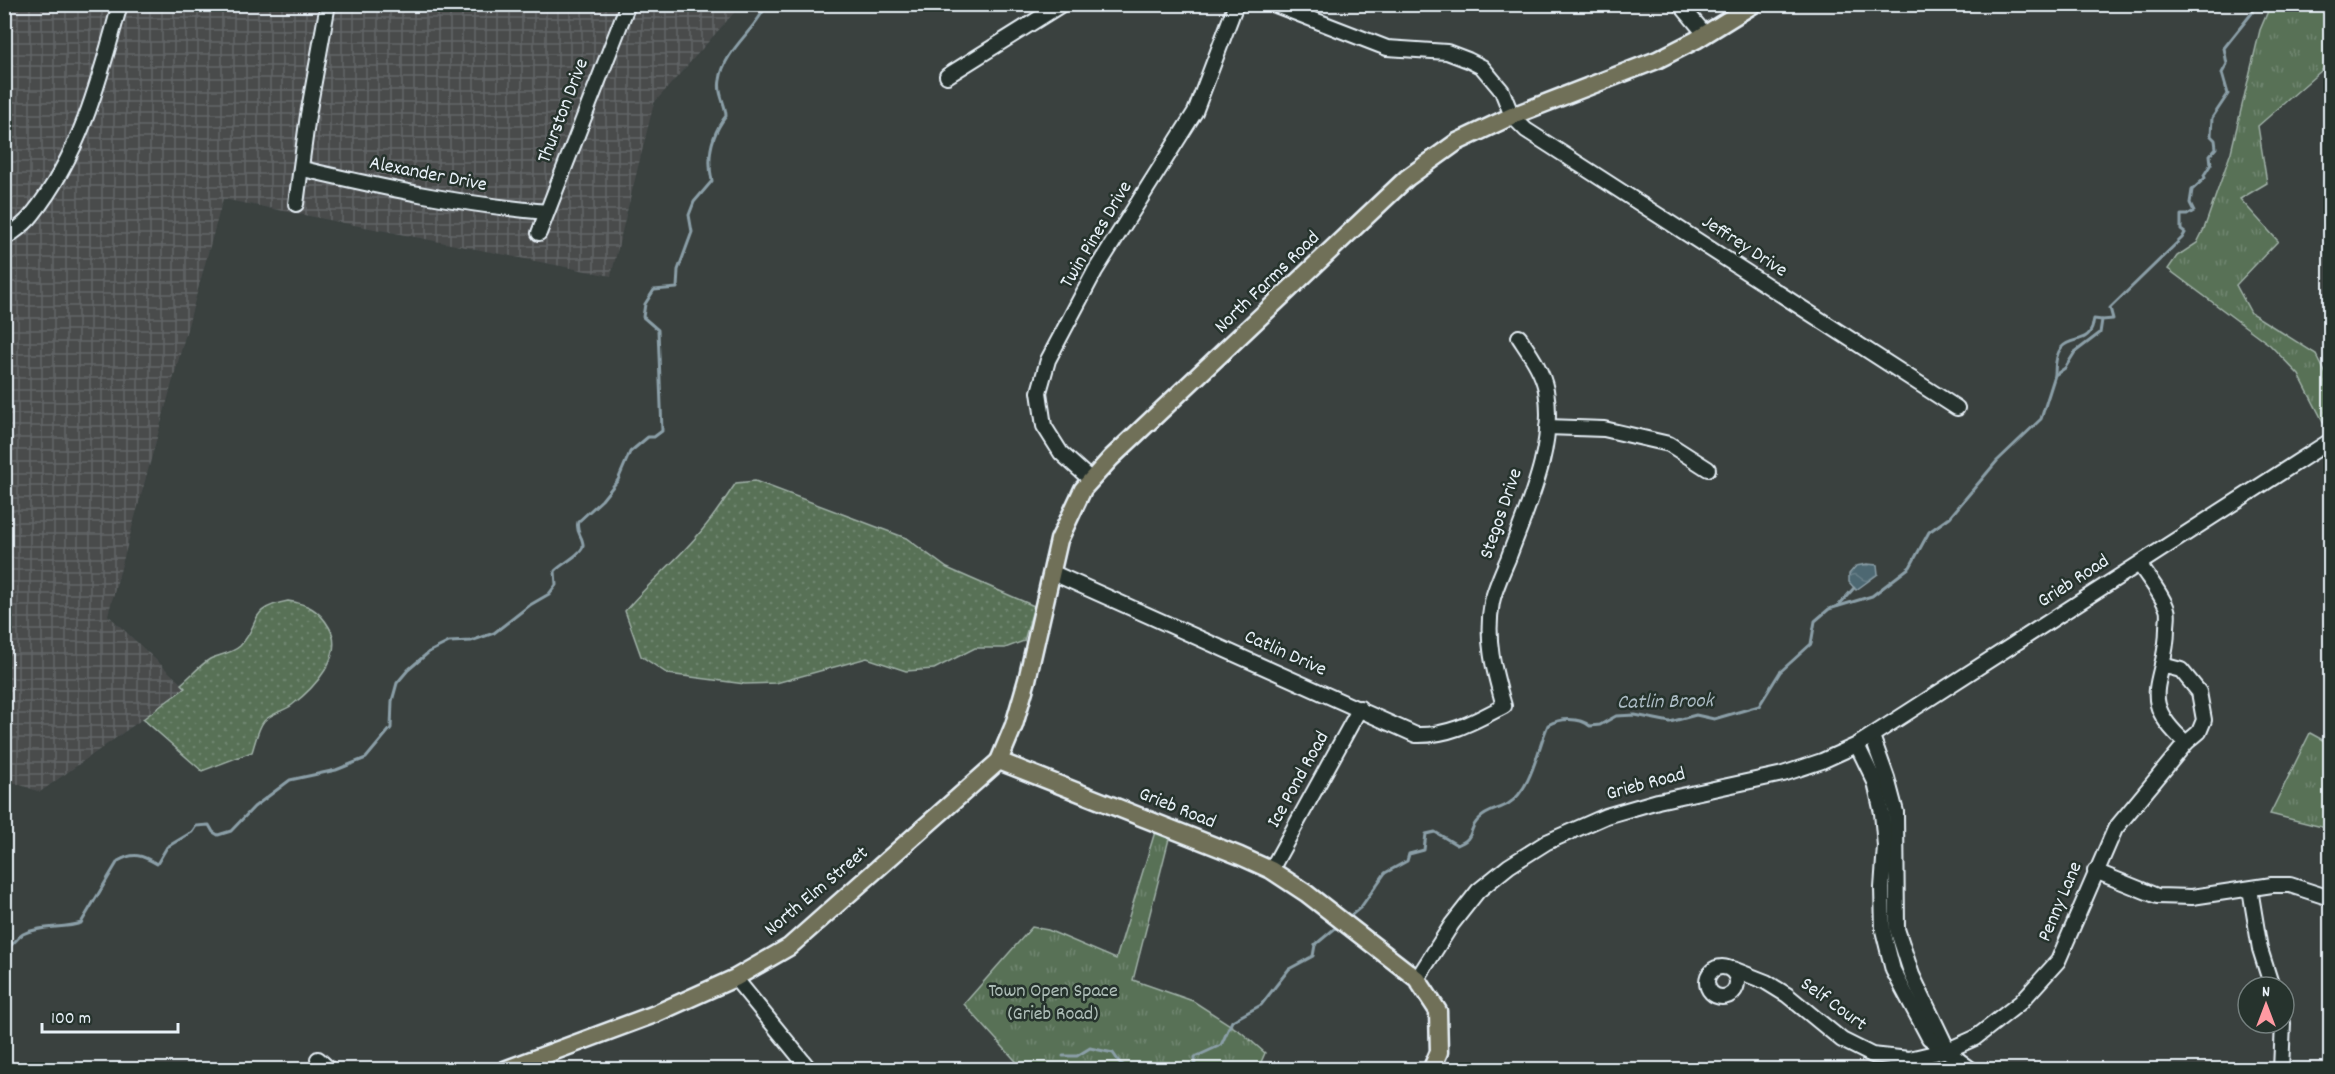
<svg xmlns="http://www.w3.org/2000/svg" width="2335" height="1074" viewBox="0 0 2335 1074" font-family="Dekko,sans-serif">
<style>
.industrial{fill:url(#industrial-grid)}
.grass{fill:url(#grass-dots);stroke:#a0b1a8;stroke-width:1.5}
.park{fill:url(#park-tufts);stroke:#a0b1a8;stroke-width:1.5}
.water{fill:url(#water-waves);stroke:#8b9fa8;stroke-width:1.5}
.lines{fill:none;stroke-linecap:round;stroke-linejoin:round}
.stream{stroke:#8b9fa8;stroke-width:3}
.minor-casing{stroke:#e8f1f8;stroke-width:18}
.major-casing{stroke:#e8f1f8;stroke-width:21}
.minor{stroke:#26332d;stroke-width:14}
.major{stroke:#706f59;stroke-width:16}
.labels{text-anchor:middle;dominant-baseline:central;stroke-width:5;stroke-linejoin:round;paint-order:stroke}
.street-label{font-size:20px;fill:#e8f1f8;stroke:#26332d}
.park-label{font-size:20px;fill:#aebeb8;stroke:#26332d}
.water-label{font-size:21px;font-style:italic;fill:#aabac2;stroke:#26332d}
</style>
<defs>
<pattern id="industrial-grid" width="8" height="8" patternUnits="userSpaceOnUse" patternTransform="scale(1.5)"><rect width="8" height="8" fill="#484b4c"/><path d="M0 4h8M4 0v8" fill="none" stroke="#626567"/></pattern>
<pattern id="grass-dots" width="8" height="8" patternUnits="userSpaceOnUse" patternTransform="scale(1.5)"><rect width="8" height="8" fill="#587157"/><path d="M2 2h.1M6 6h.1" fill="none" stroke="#708670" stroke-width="1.8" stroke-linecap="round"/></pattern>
<pattern id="park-tufts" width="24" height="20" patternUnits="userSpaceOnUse" patternTransform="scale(1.5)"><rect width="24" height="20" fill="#587157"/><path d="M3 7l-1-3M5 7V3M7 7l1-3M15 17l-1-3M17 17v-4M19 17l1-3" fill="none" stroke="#708670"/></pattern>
<pattern id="water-waves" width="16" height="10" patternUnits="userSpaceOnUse" patternTransform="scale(1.5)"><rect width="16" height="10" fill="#4d6872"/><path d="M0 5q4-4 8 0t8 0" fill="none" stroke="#677e87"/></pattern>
</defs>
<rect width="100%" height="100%" fill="#3a413f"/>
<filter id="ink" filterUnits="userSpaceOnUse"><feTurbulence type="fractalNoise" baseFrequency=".0167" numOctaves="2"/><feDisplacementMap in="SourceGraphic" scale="12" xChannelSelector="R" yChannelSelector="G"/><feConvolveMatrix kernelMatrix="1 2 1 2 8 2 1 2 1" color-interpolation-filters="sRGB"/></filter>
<g filter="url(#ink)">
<path class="industrial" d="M4,5H741L654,103L611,276L223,199L108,615L186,688L40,792L4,779Z"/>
<g class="grass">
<path d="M755,481L906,538L947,568L1034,606L1024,641L1005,648H975L934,669L906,671L867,658L776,683L745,684L668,674L641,656L625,611C649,582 679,559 703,529C715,515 725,499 736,483Z"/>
<path d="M288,601C308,604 319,610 329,627C346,655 313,689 292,705C284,711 270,714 264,721C258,728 255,743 252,752L202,771L143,719L185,688L181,684C191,676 200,665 210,659C220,654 231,654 240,646C262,623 246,609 288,601Z"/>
</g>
<g class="park">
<path d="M2271,4L2330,5V63L2258,126L2267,183L2240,199L2278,241L2236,285L2251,313L2316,354L2330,382V428L2327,429L2299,375L2270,345L2168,269L2177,256L2197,243L2204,229L2231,152L2260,30Z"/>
<path d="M2310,733L2330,744V829L2270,814Z"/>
<path d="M1158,822L1172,827L1133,980L1193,1001L1241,1032L1265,1053L1258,1069H1023L964,1004L1032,927L1048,930L1116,959Z"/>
</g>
<path class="water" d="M1867,564L1877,565L1878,574L1856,590L1849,582V574L1856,566Z"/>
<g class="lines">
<g class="stream">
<path d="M2055,374C2055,327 2084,350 2092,328C2093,325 2093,322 2094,319L2102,320"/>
<path d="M1838,606L1854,588"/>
<path d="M1349,917L1361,907L1385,873L1407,861L1409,854L1424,850L1426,834L1435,832L1457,845C1476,838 1467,830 1479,819C1488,810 1498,810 1508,804C1532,789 1537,750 1548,725C1560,718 1579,717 1590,726L1600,725L1616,716L1635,715L1670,722L1696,715L1714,719L1759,706L1780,672L1811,644L1815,621L1829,609L1872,596L1910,567L1929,532L1950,517L1997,461L2041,419L2055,375L2065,368L2075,352L2100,333L2102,320L2113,319L2110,308L2182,238L2185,233L2181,230V215H2187L2194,211L2190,203L2192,190L2205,178L2204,175L2211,164L2210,155L2216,148L2215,140L2211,136L2212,118L2228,94L2222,73L2227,64L2224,48L2252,13L2253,4"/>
<path d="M4,949C14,946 15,939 23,934C41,925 64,929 81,923L118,861C134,852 142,855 157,864L167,847L192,832L196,826L209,825L213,832L218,835L231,831L254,807L290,780L336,770L366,758L391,728L392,701L397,683L408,670L429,652L449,642L471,641L494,633L530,605L549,594L556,585L555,571C561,564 584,553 583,545C583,536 575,532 578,522L602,500L618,480L630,452L648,437H654L662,431L658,330L643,317L645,304L654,290L677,288L678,270L692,232L689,215L694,202L712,181C707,158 711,135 726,116C726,104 717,94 720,80C724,50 755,31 767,4"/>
<path d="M1063,1056H1077L1090,1048L1113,1053L1120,1063L1131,1070"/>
<path d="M1188,1070L1195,1063V1057L1221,1045L1232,1021L1261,1005L1289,969L1313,956L1315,945L1339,925"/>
</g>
<defs>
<g id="minor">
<path d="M1273,4L1387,48L1447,52L1468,60L1482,67L1502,91L1512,116L1526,130L1957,408"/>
<path d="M1680,4L1705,34"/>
<path d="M947,76L1062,4"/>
<path d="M303,169C384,188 464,205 547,212"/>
<path d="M296,204L308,115L328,4"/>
<path d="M539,233L628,4"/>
<path d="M4,239C13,232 25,225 32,215C81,154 100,78 120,4"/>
<path d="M1547,427L1604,429L1669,444L1708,469"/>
<path d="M1091,480L1061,453L1044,426L1039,392L1048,360L1095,271L1195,112L1236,4"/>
<path d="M1051,572L1416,735C1450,736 1475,721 1504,706C1494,671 1485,639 1492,602C1495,588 1502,573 1508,559C1527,507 1556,448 1546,390C1542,370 1530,354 1519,337"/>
<path d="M2162,665L2181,670L2199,692L2204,720L2199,732L2186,743"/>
<path d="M1872,736L1887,778L1896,812L1897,929L1912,975L1947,1048"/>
<path d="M1857,745L1875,782L1882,813L1885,846L1882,888L1883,930L1893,970L1929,1038L1972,1070"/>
<path d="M1271,870L1360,708"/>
<path d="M2095,871L2157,896L2192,897L2272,885H2290L2330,898"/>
<path d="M2250,889L2260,949L2272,987"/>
<circle cx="1722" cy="982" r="15"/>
<path d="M1733,969L1766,982L1787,995L1842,1040L1872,1055L1909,1059L1948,1050L1975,1038L2021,1002L2058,961L2115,829L2186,743C2134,697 2167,683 2167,628C2167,622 2169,614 2167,609C2162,594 2148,578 2140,565"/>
<path d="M735,978L810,1070"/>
<path d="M1417,979L1452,924L1478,891L1509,866L1547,842L1606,816L1658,801L1783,774L1822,761L1857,745L2330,441"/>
<path d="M318,1059L330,1070"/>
<path d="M2281,1070L2283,1023"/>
</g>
<g id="major">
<path d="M999,761L1240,856L1271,870L1306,893L1417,979L1438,1011L1439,1052L1431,1070"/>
<path d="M504,1070L655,1014L735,978L789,947L999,761L1014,725L1027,680L1059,540L1083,489L1111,458L1407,178L1457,142L1512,116L1657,60L1696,40L1754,4"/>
</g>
</defs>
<use href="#minor" class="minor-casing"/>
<use href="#major" class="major-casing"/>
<use href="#minor" class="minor"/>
<use href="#major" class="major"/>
</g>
</g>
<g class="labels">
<g class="street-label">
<text transform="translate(564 111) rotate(-69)">Thurston Drive</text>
<text transform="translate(428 175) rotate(11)">Alexander Drive</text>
<text transform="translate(1097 235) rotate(-59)">Twin Pines Drive</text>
<text transform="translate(1744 247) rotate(33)">Jeffrey Drive</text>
<text transform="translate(1268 283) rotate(-44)">North Farms Road</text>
<text transform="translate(1502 514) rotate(-71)">Stegos Drive</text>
<text transform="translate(2074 582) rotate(-33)">Grieb Road</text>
<text transform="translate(1285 654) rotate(24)">Catlin Drive</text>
<text transform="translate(1299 780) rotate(-61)">Ice Pond Road</text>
<text transform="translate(1646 785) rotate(-15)">Grieb Road</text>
<text transform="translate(1177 809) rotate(22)">Grieb Road</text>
<text transform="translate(817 892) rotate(-40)">North Elm Street</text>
<text transform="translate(2061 902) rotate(-67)">Penny Lane</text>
<text transform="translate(1833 1005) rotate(36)">Self Court</text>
</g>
<g class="park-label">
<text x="1053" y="992">Town Open Space<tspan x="1053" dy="23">(Grieb Road)</tspan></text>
</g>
<g class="water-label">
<text transform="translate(1665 703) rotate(-1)">Catlin Brook</text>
</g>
</g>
<rect width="2335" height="1074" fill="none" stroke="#26332d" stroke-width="24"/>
<rect x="12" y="12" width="2311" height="1050" fill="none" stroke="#e8f1f8" stroke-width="2" filter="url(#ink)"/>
<g transform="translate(2266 1005)"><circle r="28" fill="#26332d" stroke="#747f7e" stroke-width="1.5"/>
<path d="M0-4.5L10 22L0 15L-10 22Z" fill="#ff9aa2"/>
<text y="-9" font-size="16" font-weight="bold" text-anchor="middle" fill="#e8f1f8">N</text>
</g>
<path d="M42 1023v9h136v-9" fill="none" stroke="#e8f1f8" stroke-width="3"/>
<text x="51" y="1023" font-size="18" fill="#e8f1f8" stroke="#26332d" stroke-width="4.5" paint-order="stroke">100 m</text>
</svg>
